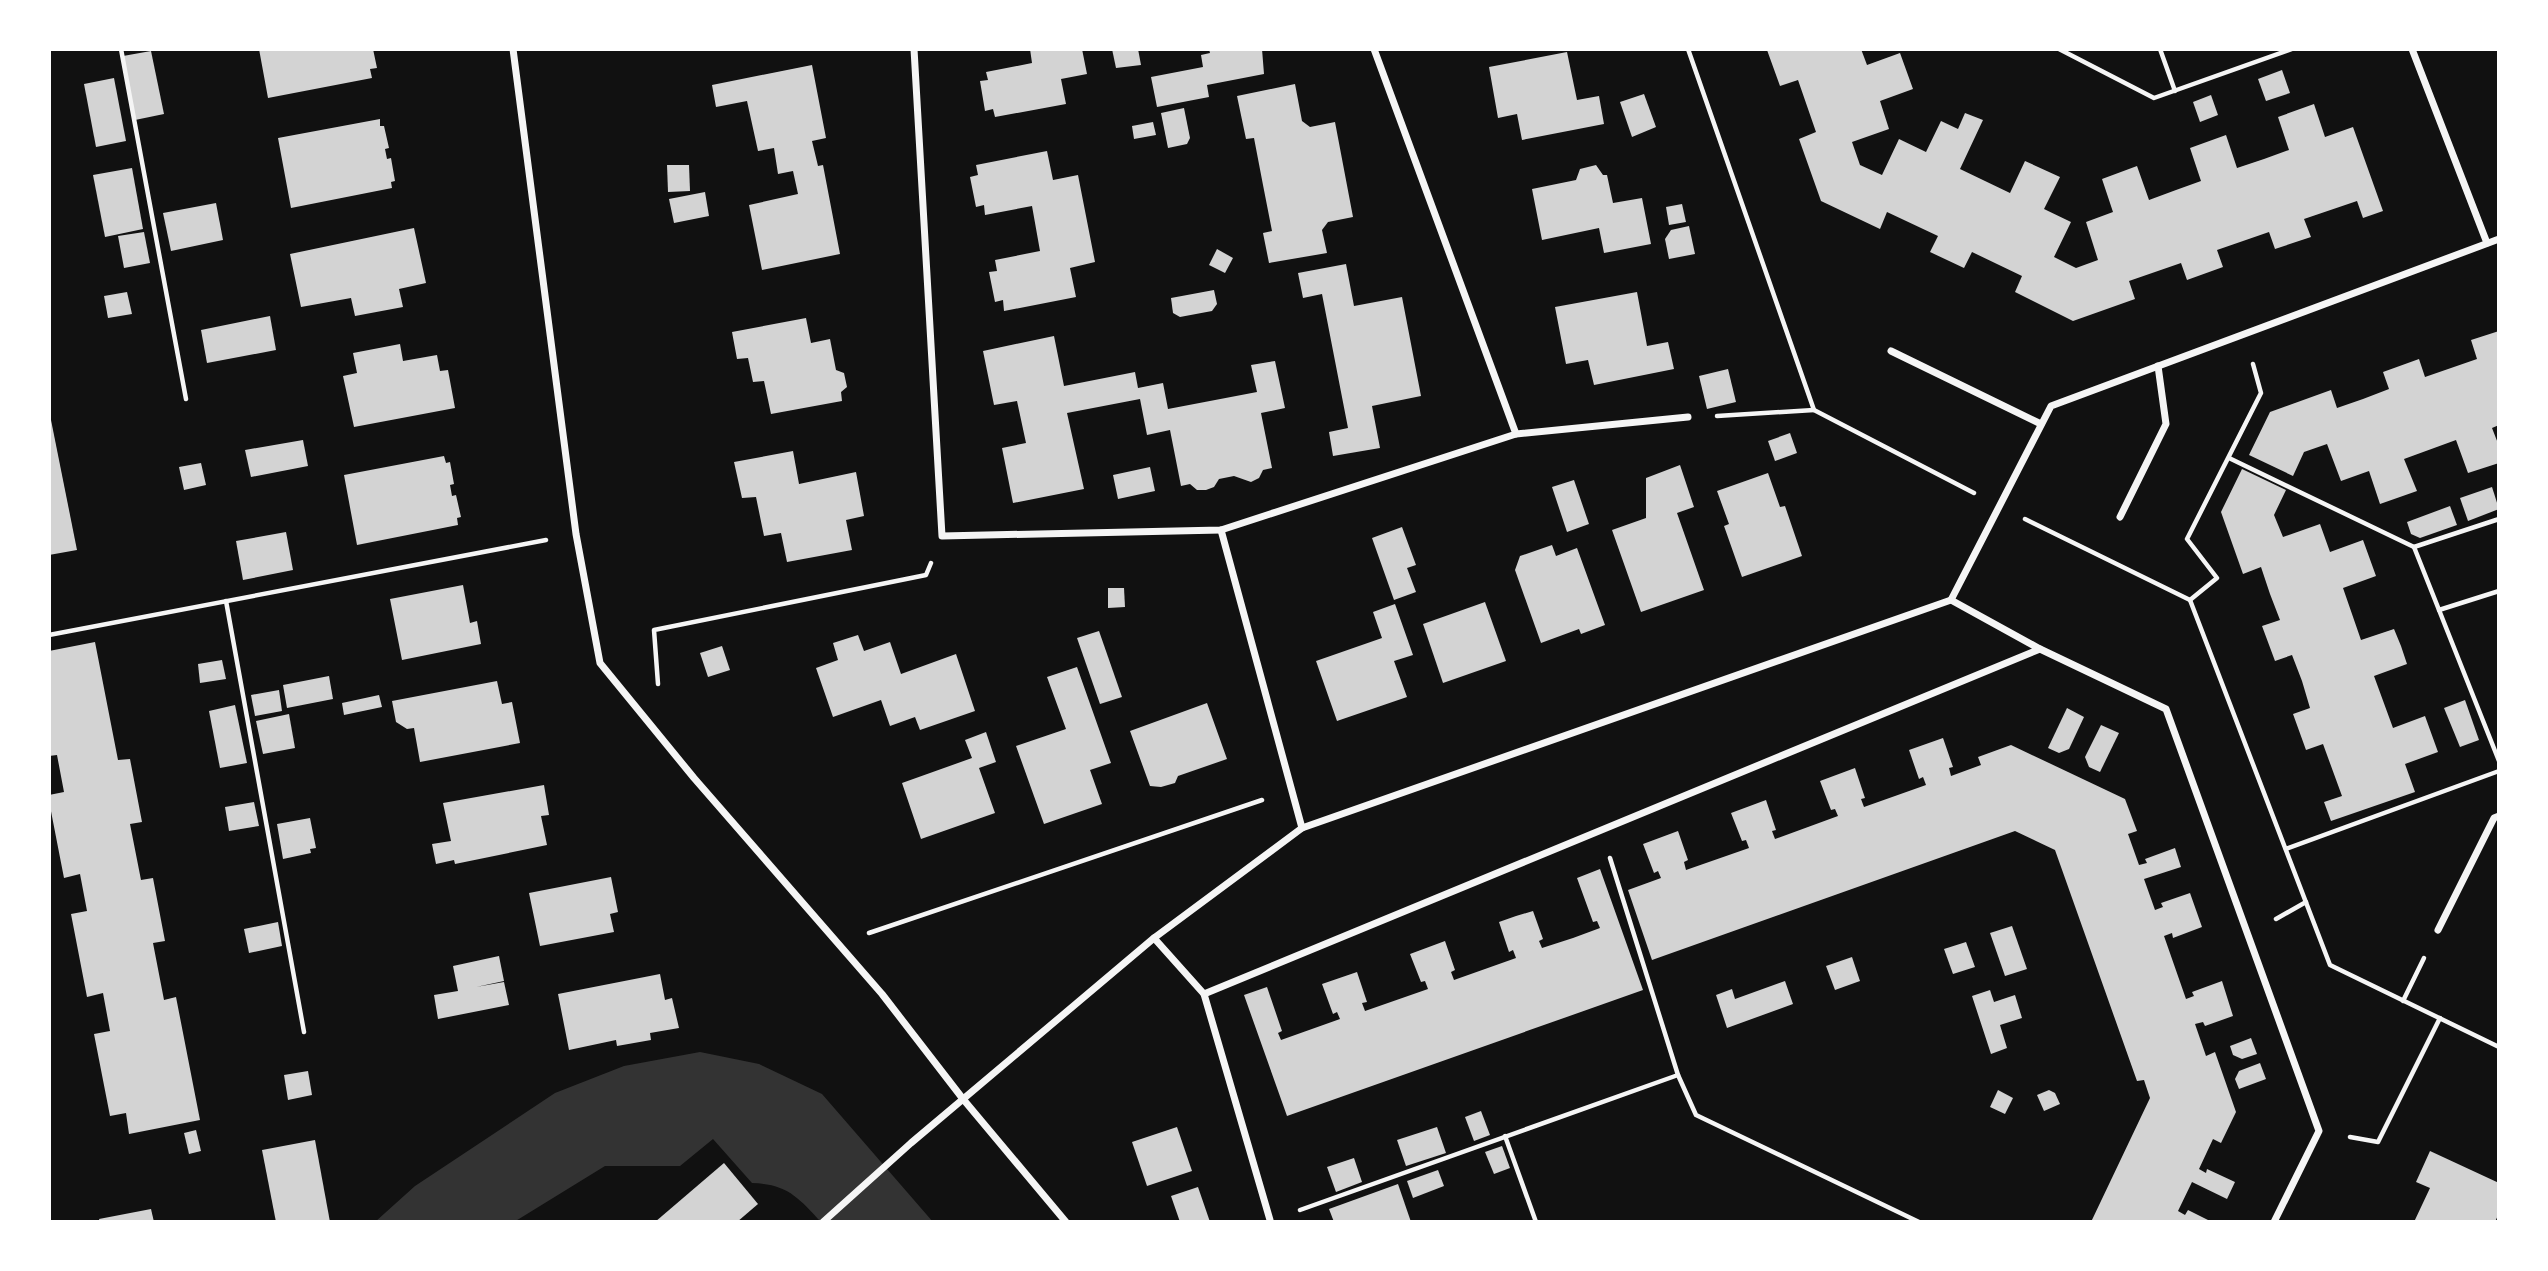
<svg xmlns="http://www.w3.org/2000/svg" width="2548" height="1271" viewBox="0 0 2548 1271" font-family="'Sofia Sans Condensed',sans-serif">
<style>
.water{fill:#333}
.building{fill:#d3d3d3}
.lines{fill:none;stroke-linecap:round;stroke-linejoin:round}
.path{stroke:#f5f5f5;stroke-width:4.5}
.minor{stroke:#f5f5f5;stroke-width:7}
</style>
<rect width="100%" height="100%" fill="#111"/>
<path class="water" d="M700,1052L759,1064L822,1094L933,1222H821C798,1197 787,1184 752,1183L713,1139L680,1166H605L514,1222H375L415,1186L555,1093L624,1066Z"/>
<g class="building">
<path d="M259,49H373L377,68L370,69L372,78L268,98Z"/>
<path d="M1030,49H1082L1087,74L1061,79L1066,104L995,117L993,109L985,111L980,81L988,80L986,72L1032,63Z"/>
<path d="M1112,49H1138L1141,65L1116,68Z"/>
<path d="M1209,49H1262L1264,74L1207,85L1209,97L1157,107L1151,77L1203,67L1201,55L1210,53Z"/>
<path d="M1771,49H1861L1867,65L1900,53L1913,89L1880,101L1889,129L1852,142L1860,165L1882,175L1899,139L1926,152L1941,121L1958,129L1965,113L1983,120L1960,169L2010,193L2025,161L2060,177L2044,209L2071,222L2054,257L2076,268L2098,260L2086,222L2113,212L2102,179L2137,166L2149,200L2176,190L2201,181L2190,148L2226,135L2237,168L2264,159L2289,150L2278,117L2314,104L2325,137L2353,127L2383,211L2363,218L2357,201L2304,219L2311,237L2275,249L2269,232L2217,250L2223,267L2187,280L2181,263L2129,281L2135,299L2073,321L2015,292L2022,276L1972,252L1964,268L1930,252L1938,236L1887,212L1880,229L1821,201L1799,139L1816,132L1798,80L1780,86L1767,50Z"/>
<path d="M151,51L164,114L135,120L123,56Z"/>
<path d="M1567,52L1577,100L1599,96L1604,124L1522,140L1517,114L1498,118L1489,67Z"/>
<path d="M812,65L826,138L812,141L818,166L823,165L840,254L762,270L749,205L798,194L793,171L778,174L774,148L758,151L747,101L716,107L712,85Z"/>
<path d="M2282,70L2290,93L2266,101L2258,79Z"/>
<path d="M114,78L126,141L96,147L84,84Z"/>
<path d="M1295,84L1302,121L1310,127L1335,122L1353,217L1328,222L1322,230L1327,253L1269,263L1263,233L1272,231L1263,185L1254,138L1246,139L1237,96Z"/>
<path d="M1644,94L1656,127L1632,137L1620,102Z"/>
<path d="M2211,95L2218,115L2200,122L2193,102Z"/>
<path d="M1184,108L1190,138L1187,144L1168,148L1161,113Z"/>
<path d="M380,119V126H384L389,148L385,149L387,159L391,158L395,181L391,182L392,188L291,208L278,138Z"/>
<path d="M1153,122L1156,135L1134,139L1132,126Z"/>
<path d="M1047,151L1053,180L1078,175L1095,262L1070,268L1076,297L1004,311L1003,300L995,302L989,272L997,271L995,260L1040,251L1032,206L985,215L984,205L976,207L970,177L978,175L976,165Z"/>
<path d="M667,165H689L690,191L668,192Z"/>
<path d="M1596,165L1603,175H1607L1613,203L1642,198L1651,244L1604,253L1599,228L1542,240L1532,189L1576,180L1580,169Z"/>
<path d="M132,168L143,229L105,237L93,175Z"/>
<path d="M705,192L709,216L674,223L669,199Z"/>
<path d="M216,203L223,240L171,251L163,213Z"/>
<path d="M1682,204L1686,222L1669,225L1666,207Z"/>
<path d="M1689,226L1695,254L1669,259L1665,239L1671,230Z"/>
<path d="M414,228L426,283L399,289L403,307L355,316L351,298L301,307L290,254Z"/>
<path d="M144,232L150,263L124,268L118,236Z"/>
<path d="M1217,249L1233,258L1225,273L1209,265Z"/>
<path d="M1346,264L1354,306L1402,297L1421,396L1372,406L1380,448L1333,456L1329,432L1348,428L1322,294L1303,298L1298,273Z"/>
<path d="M1214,290L1217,304L1212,311L1180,317L1173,313L1171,298Z"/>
<path d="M127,292L132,314L108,318L104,296Z"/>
<path d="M1637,292L1647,346L1668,342L1674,369L1594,385L1588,360L1566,364L1555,307Z"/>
<path d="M270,316L276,350L207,363L201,330Z"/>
<path d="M806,318L811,343L830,339L836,370L844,373L847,387L841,392L842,401L771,414L764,381L753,382L748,358L737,359L732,332Z"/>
<path d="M2499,331V425L2492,428L2499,446V463L2468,473L2456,440L2404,459L2417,491L2380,504L2369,471L2341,481L2327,444L2304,452L2293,476L2249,455L2270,412L2331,390L2337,408L2363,399L2389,389L2383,372L2419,359L2425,377L2477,359L2471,340Z"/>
<path d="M1054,336L1064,386L1135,372L1138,388L1163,383L1168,409L1257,392L1251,365L1275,361L1285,408L1261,413L1272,468L1263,470L1259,478L1251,482L1234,476L1219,479L1214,487L1206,490H1197L1190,484L1181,486L1170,430L1147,435L1140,399L1067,413L1084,489L1013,503L1002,448L1026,443L1017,401L994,405L983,351Z"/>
<path d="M400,344L403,361L437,355L440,371L448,370L455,408L354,427L343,376L357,373L353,353Z"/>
<path d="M1728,369L1736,402L1707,409L1699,376Z"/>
<path d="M49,410L77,550L49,555Z"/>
<path d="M1790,433L1797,453L1775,461L1768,441Z"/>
<path d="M303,440L308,466L251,477L245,450Z"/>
<path d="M793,451L799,484L856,472L864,516L846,520L852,550L787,562L781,533L764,536L756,497L742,498L734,462Z"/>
<path d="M444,456L446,463L450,462L454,484L450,485L452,496L456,495L461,517L457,518L458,525L357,545L344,475Z"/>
<path d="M201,463L206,485L184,490L179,467Z"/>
<path d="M1680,465L1694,507L1677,513L1704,590L1641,612L1612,530L1646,518V478Z"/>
<path d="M1150,467L1155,491L1118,499L1113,475Z"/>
<path d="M2242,469L2286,490L2274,515L2283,537L2320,524L2330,552L2363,540L2376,576L2343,588L2361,640L2394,629L2401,646L2407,664L2374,676L2393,728L2425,716L2438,752L2405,764L2415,792L2331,821L2324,802L2342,796L2323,744L2306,750L2293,714L2310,708L2302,681L2292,655L2275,661L2262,626L2280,620L2270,594L2261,567L2243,574L2221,512Z"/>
<path d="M1768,473L1780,507L1785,506L1802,556L1742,577L1724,526L1729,524L1717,491Z"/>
<path d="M1574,480L1589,524L1567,532L1552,487Z"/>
<path d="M2492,487L2499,509L2468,521L2460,498Z"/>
<path d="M2450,506L2457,525L2420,538L2411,534L2407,522Z"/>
<path d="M1402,527L1416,565L1407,568L1416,592L1394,600L1372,538Z"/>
<path d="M286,532L293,570L243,580L236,541Z"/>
<path d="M1552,545L1556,556L1577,548L1605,625L1581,634L1579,629L1541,643L1515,570L1520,556Z"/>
<path d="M463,585L470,623L477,621L481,644L402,660L390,599Z"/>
<path d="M1108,588H1124L1125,607L1108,608Z"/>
<path d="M1485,602L1506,661L1443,683L1423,624Z"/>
<path d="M1395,604L1413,655L1394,661L1407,697L1337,721L1316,661L1382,638L1373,612Z"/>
<path d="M1099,631L1122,697L1100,704L1077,638Z"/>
<path d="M858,635L864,651L890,642L901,674L956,654L975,711L920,730L915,717L890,726L881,700L833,717L816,668L838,660L833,643Z"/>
<path d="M95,642L118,760L130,759L142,822L130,824L141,880L153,878L165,941L153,943L164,1000L176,997L200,1120L129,1134L126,1113L110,1116L94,1034L110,1031L103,993L87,997L71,914L87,911L80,874L64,878L49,801V795L64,792L57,755L49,756V651Z"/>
<path d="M722,646L730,670L708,677L700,653Z"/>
<path d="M222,660L226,679L200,683L198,664Z"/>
<path d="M1077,667L1111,763L1090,770L1102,804L1044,824L1016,746L1066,729L1047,677Z"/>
<path d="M329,676L333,699L287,708L283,685Z"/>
<path d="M497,681L502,704L512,702L520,743L420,762L414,728L407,729L396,722L392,701Z"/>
<path d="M279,690L282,711L255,716L251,695Z"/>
<path d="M379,695L382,707L344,715L342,703Z"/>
<path d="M2465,700L2479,740L2460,747L2444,708Z"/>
<path d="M1207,703L1227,759L1178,776L1175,783L1161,787L1150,786L1130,731Z"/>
<path d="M235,705L247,763L220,768L209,711Z"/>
<path d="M2067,708L2084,717L2069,749L2059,753L2048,748Z"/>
<path d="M289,714L295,748L263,754L256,721Z"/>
<path d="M2101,725L2119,733L2100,772L2089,767L2085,757Z"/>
<path d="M986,732L996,762L979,768L995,813L921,839L902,783L972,758L965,740Z"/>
<path d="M1943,738L1953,767L1949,768L1951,776L1981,765L1978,757L2011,745L2125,799L2137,831L2128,834L2139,865L2147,863L2145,859L2175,848L2181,867L2144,879L2155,910L2163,907L2161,903L2190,893L2202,927L2173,938L2172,933L2164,936L2186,999L2194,996L2192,992L2222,981L2233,1016L2205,1026L2203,1022L2195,1024L2206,1056L2215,1052L2236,1112L2221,1143L2213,1139L2199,1169L2206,1173L2207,1169L2235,1182L2227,1199L2192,1182L2178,1211L2185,1215L2188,1210L2212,1222H2091L2150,1098L2144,1080L2137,1081L2055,850L2036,841L2015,831L1652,960L1628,890L1661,878L1658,871L1654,873L1643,844L1678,831L1688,860L1684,862L1686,870L1749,848L1746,840L1742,841L1731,813L1766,800L1776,830L1772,831L1775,839L1838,816L1835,809L1831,810L1820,781L1855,768L1865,798L1861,799L1864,807L1926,785L1923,777L1919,779L1909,750Z"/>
<path d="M544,785L549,815L541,816L547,845L455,864L454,860L436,864L432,844L451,841L443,803Z"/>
<path d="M254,802L259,826L229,831L225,807Z"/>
<path d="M310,818L316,848L310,849L311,853L283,859L277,824Z"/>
<path d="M1600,869L1643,990L1287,1116L1244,995L1267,987L1282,1031L1278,1033L1281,1040L1340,1019L1337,1012L1333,1014L1322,984L1357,972L1367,1002L1362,1003L1365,1011L1428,989L1425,981L1421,982L1410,954L1445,941L1455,970L1451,972L1454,980L1516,958L1513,950L1509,952L1499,922L1516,916L1533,911L1543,939L1539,941L1542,948L1573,938L1600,928L1597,921L1593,922L1577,878Z"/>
<path d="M611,877L618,912L610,914L614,932L540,946L529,893Z"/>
<path d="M278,922L282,946L249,953L244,929Z"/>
<path d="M2012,926L2027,969L2005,976L1990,933Z"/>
<path d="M1966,942L1975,967L1953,974L1944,949Z"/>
<path d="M499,956L504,981L476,987L504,982L509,1005L438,1019L434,995L458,991L453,966Z"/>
<path d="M1852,957L1860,981L1835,990L1826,966Z"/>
<path d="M660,974L665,1000L672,998L679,1028L650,1033L651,1040L617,1046L616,1040L569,1050L558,994Z"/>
<path d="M1785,981L1793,1004L1727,1028L1716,995L1732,989L1735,999Z"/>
<path d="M1990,990L1994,1002L2015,995L2022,1018L2000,1025L2007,1048L1991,1054L1972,996Z"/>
<path d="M2251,1038L2257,1054L2242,1059L2233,1055L2230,1046Z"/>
<path d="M2260,1063L2266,1079L2239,1089L2235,1079L2239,1071Z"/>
<path d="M308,1071L312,1095L288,1100L284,1075Z"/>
<path d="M1998,1090L2013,1098L2005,1114L1990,1107Z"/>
<path d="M2049,1090L2055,1093L2060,1104L2044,1111L2037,1095Z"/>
<path d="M1481,1111L1490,1135L1474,1141L1465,1117Z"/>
<path d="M1177,1127L1192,1171L1147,1186L1132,1142Z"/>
<path d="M1437,1127L1446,1153L1406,1166L1397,1140Z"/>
<path d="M196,1130L201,1151L189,1154L184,1133Z"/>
<path d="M315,1140L330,1222H276L262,1150Z"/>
<path d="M1502,1146L1510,1168L1494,1174L1485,1152Z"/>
<path d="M2430,1151L2499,1183V1213L2495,1222H2414L2430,1188L2416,1182Z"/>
<path d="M1354,1158L1362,1182L1336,1192L1327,1167Z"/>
<path d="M724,1163L758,1204L737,1222H655Z"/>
<path d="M1438,1170L1444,1186L1413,1198L1407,1181Z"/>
<path d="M1398,1184L1411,1222H1334L1329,1209Z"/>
<path d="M1198,1187L1210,1222H1180L1171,1196Z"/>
<path d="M151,1209L154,1222H100L99,1219Z"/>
</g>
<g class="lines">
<g class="path">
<path d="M121,49L186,399"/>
<path d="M1688,49L1814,410L1974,493"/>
<path d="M2059,49L2154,98L2292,49"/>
<path d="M2160,49L2175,91"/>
<path d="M1717,416L1814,410"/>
<path d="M2229,458L2414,547L2499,761"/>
<path d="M2025,519L2190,600L2330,965L2499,1047"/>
<path d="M2414,547L2499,519"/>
<path d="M2190,600L2217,578L2187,539L2261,393L2253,364"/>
<path d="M226,601L304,1032"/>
<path d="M2439,610L2499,591"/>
<path d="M49,635L546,540"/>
<path d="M658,684L654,630L926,575L931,563"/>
<path d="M2286,849L2499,771"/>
<path d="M1610,858L1678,1075L1696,1115L1919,1222"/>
<path d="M2276,919L2306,902"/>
<path d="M869,933L1262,800"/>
<path d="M2403,1001L2424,958"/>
<path d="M1505,1136L1536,1222"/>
<path d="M2350,1137L2378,1142L2440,1018"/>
<path d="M1300,1210L1678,1075"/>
</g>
<g class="minor">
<path d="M513,49L576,534L600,663L694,778L882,994L963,1099L1066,1222"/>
<path d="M914,49L942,536L1221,530L1516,434L1374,49"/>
<path d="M2412,49L2487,243"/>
<path d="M1891,351L2041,424"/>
<path d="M1516,434L1688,417"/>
<path d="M2120,517L2166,424L2158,366"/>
<path d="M1221,530L1302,828"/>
<path d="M2040,649L2166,709L2319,1131L2274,1222"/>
<path d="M2438,930L2494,818L2499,816"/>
<path d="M1154,938L1204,994L1270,1220"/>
<path d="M1204,994L2040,649L1951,600"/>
<path d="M823,1222L911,1143L1154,938L1302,828L1951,600L2051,406L2499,239"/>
</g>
</g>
<rect width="2548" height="1271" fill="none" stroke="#ffffff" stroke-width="102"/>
</svg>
